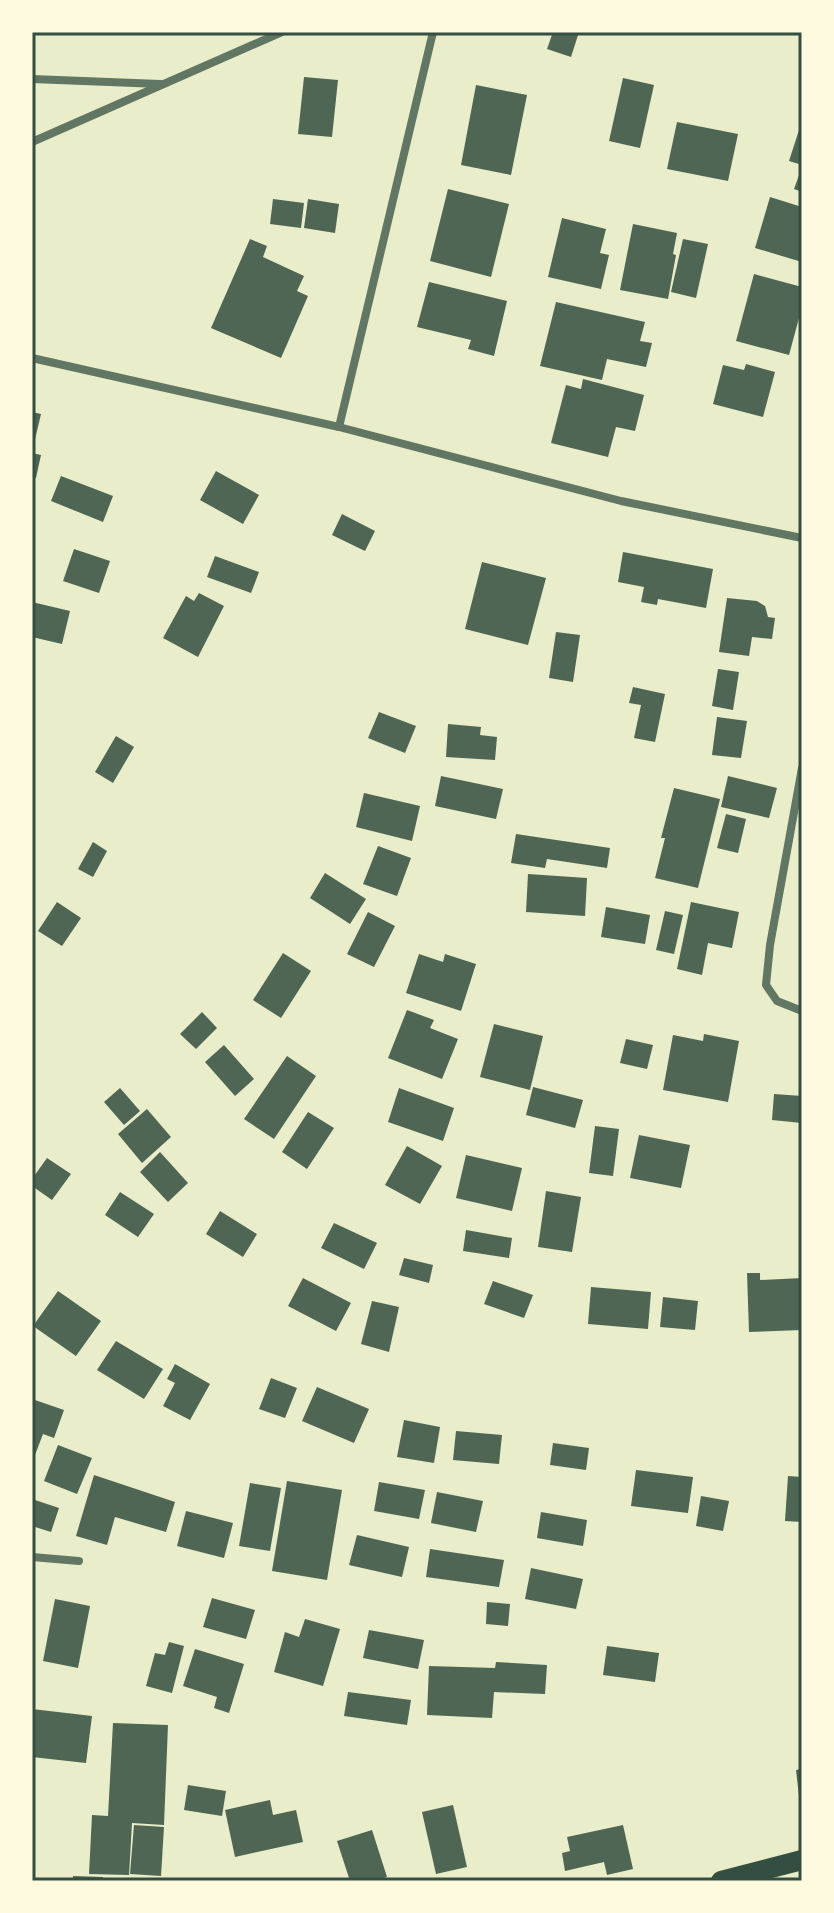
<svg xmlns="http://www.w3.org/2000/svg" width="834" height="1913" viewBox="0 0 834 1913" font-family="Raleway,sans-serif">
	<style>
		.building { fill: #4f6655 }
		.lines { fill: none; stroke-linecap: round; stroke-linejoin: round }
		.minor { stroke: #617663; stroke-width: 8 }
		.trunk { stroke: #344e41; stroke-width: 20 }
		.neatline { fill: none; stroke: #344e41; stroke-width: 3 }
	</style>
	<rect width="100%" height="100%" fill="#e9edc9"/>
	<g class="building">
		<path d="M 553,32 L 579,32 L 571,57 L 547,49 Z"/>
		<path d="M 304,77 L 338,80 L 332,137 L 298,134 Z"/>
		<path d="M 623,78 L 654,85 L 640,148 L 609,141 Z"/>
		<path d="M 476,85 L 527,95 L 511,175 L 461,165 Z"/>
		<path d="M 677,122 L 738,134 L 728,181 L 667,169 Z"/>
		<path d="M 799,130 L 802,131 L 802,165 L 789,161 Z"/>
		<path d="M 802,167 L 802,192 L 794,189 Z"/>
		<path d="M 448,189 L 509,204 L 491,277 L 430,261 Z"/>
		<path d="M 770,197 L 802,207 L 802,262 L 755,248 Z"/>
		<path d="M 273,199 L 304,203 L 301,228 L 270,224 Z"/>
		<path d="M 308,199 L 339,204 L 335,233 L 304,228 Z"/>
		<path d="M 562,218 L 606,229 L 600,253 L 609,255 L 601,289 L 548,277 Z"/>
		<path d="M 633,224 L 677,233 L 673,254 L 676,255 L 668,299 L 620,290 Z"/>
		<path d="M 250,239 L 267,246 L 263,257 L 304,276 L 297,291 L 308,296 L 281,358 L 211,328 Z"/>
		<path d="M 683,239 L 708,244 L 696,298 L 671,292 Z"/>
		<path d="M 754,274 L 802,287 L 802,307 L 789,355 L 736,341 Z"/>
		<path d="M 429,282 L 507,301 L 494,356 L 468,349 L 471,340 L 417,327 Z"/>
		<path d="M 556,302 L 645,322 L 640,341 L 652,343 L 646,367 L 607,359 L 602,380 L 540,366 Z"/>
		<path d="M 746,364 L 775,372 L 763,417 L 713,404 L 723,365 L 744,370 Z"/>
		<path d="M 583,379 L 644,395 L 635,431 L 616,427 L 608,457 L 551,443 L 566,385 L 581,389 Z"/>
		<path d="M 32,412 L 41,414 L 33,448 L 32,448 Z"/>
		<path d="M 32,453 L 41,455 L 36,478 L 32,477 Z"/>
		<path d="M 216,471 L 259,495 L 243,524 L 200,500 Z"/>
		<path d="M 61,476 L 113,496 L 103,522 L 51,501 Z"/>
		<path d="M 342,514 L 375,531 L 365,551 L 332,535 Z"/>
		<path d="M 74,549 L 110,561 L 99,593 L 63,581 Z"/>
		<path d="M 623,552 L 713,569 L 706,608 L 658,599 L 657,605 L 641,602 L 644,587 L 618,582 Z"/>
		<path d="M 215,556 L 259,572 L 251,593 L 207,577 Z"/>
		<path d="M 482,562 L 546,578 L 528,645 L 465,629 Z"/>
		<path d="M 199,593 L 224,606 L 198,657 L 163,638 L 186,596 L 194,601 Z"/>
		<path d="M 727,598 L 757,601 L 765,606 L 768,617 L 775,618 L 772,639 L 752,637 L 749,656 L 719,652 Z"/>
		<path d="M 32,602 L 70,611 L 62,644 L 32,637 Z"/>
		<path d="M 556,632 L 580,635 L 573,682 L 549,678 Z"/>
		<path d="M 718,669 L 739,672 L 733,710 L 712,706 Z"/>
		<path d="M 633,687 L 665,694 L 655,742 L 634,738 L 641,705 L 629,703 Z"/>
		<path d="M 379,712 L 416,726 L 405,753 L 368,738 Z"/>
		<path d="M 717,717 L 747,721 L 741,758 L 712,755 Z"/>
		<path d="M 448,724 L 481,727 L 480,735 L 497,737 L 495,760 L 446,757 Z"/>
		<path d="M 116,736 L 134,747 L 113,783 L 95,772 Z"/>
		<path d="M 441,776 L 503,789 L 496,819 L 435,806 Z"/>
		<path d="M 728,776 L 777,788 L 769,818 L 721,807 Z"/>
		<path d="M 674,788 L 720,799 L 698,888 L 655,878 L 665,838 L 661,838 Z"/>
		<path d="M 364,793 L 420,806 L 412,841 L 356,827 Z"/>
		<path d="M 726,814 L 746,819 L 738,853 L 717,848 Z"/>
		<path d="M 516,834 L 610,848 L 607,868 L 547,859 L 545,868 L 511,863 Z"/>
		<path d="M 93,842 L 107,851 L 93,877 L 78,869 Z"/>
		<path d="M 378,846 L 411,858 L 397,896 L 363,884 Z"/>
		<path d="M 325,873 L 366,899 L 350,924 L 310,898 Z"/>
		<path d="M 528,874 L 587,878 L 585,916 L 526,912 Z"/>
		<path d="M 57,902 L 81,918 L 62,946 L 38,931 Z"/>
		<path d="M 691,902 L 739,912 L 732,948 L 708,943 L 702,975 L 677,969 Z"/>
		<path d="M 606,907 L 650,915 L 645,944 L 601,937 Z"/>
		<path d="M 665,911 L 683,915 L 674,954 L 656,950 Z"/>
		<path d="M 368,912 L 395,926 L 374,967 L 347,954 Z"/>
		<path d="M 283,953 L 311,971 L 281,1018 L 253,1000 Z"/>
		<path d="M 419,954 L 443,962 L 445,954 L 476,964 L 461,1011 L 406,993 Z"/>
		<path d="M 407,1010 L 434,1020 L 430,1028 L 458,1039 L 442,1079 L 388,1058 Z"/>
		<path d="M 202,1012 L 217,1028 L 196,1049 L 180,1034 Z"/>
		<path d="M 494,1024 L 543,1036 L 530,1090 L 480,1077 Z"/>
		<path d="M 704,1034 L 739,1041 L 728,1102 L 663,1090 L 673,1035 L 703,1041 Z"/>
		<path d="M 626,1039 L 653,1045 L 647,1069 L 620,1063 Z"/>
		<path d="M 224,1045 L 254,1079 L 235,1096 L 205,1062 Z"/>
		<path d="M 287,1056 L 316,1076 L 274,1139 L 244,1119 Z"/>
		<path d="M 533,1087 L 583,1100 L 575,1128 L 526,1115 Z"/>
		<path d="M 120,1088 L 140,1111 L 124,1125 L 104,1102 Z"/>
		<path d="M 399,1088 L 454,1108 L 443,1141 L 388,1122 Z"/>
		<path d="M 774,1094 L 802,1096 L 802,1123 L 772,1120 Z"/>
		<path d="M 147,1109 L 171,1137 L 142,1163 L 118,1134 Z"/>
		<path d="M 308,1112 L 334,1128 L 307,1169 L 282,1152 Z"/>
		<path d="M 595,1126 L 619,1129 L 613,1176 L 589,1173 Z"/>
		<path d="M 639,1135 L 690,1145 L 681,1188 L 630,1178 Z"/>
		<path d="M 407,1146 L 442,1166 L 420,1204 L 385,1185 Z"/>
		<path d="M 160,1152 L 188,1183 L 168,1202 L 140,1172 Z"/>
		<path d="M 466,1155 L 522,1168 L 512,1211 L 456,1198 Z"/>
		<path d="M 47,1158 L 71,1174 L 52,1200 L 32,1186 L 32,1179 Z"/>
		<path d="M 546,1191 L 581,1197 L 572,1252 L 538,1247 Z"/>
		<path d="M 120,1192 L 154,1214 L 138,1237 L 105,1215 Z"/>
		<path d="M 220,1211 L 257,1234 L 243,1257 L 206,1234 Z"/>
		<path d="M 334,1223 L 377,1243 L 364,1269 L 321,1248 Z"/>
		<path d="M 466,1230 L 512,1238 L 509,1258 L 463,1251 Z"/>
		<path d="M 404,1258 L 433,1265 L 429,1283 L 399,1275 Z"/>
		<path d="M 747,1273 L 760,1273 L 760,1280 L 802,1278 L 802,1330 L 749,1332 Z"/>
		<path d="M 303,1278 L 351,1303 L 336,1331 L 288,1306 Z"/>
		<path d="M 493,1281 L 533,1295 L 524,1318 L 484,1304 Z"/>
		<path d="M 591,1287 L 651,1292 L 648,1329 L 588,1324 Z"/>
		<path d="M 58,1291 L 101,1321 L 76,1356 L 33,1326 Z"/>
		<path d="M 663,1297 L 698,1301 L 695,1330 L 660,1327 Z"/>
		<path d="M 372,1301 L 399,1307 L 389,1352 L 361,1344 Z"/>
		<path d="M 116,1341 L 163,1369 L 144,1399 L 97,1370 Z"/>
		<path d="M 175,1364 L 210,1384 L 190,1420 L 163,1406 L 175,1383 L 167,1379 Z"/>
		<path d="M 271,1378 L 297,1388 L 285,1418 L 259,1409 Z"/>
		<path d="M 317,1387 L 369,1409 L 354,1443 L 302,1421 Z"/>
		<path d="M 32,1399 L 64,1410 L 54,1438 L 43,1434 L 32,1463 Z"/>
		<path d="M 404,1420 L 440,1427 L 434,1463 L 397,1457 Z"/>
		<path d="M 456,1431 L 502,1435 L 499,1464 L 453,1460 Z"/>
		<path d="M 553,1443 L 589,1448 L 586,1470 L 550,1465 Z"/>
		<path d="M 58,1445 L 92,1458 L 77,1494 L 44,1481 Z"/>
		<path d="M 636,1470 L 693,1477 L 688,1513 L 631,1506 Z"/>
		<path d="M 94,1475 L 175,1502 L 166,1532 L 115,1517 L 107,1545 L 76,1536 Z"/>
		<path d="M 788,1476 L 802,1477 L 802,1522 L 785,1521 Z"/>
		<path d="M 287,1481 L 342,1490 L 327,1580 L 272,1571 Z"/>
		<path d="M 379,1482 L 425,1490 L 419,1519 L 374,1511 Z"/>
		<path d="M 250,1483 L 281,1488 L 270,1551 L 239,1546 Z"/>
		<path d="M 437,1492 L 483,1501 L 476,1532 L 431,1523 Z"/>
		<path d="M 701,1496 L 729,1501 L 723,1531 L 696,1526 Z"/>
		<path d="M 32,1499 L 59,1508 L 51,1532 L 32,1526 Z"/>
		<path d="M 186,1511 L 233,1523 L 224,1558 L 177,1546 Z"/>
		<path d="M 541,1512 L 587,1520 L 583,1546 L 537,1538 Z"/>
		<path d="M 357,1535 L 409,1547 L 402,1577 L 349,1565 Z"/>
		<path d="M 430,1549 L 504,1560 L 499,1587 L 426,1577 Z"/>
		<path d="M 531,1568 L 583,1579 L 576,1609 L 525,1599 Z"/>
		<path d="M 212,1598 L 255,1610 L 246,1639 L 203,1627 Z"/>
		<path d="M 55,1599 L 90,1606 L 78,1668 L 43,1661 Z"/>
		<path d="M 487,1602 L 510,1604 L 508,1626 L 486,1624 Z"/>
		<path d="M 305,1619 L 340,1629 L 323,1686 L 274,1672 L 285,1632 L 299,1637 Z"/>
		<path d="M 369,1630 L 424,1640 L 418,1669 L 363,1658 Z"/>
		<path d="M 169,1642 L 184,1646 L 172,1693 L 146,1686 L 155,1653 L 165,1655 Z"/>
		<path d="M 607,1646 L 659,1653 L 655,1682 L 603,1675 Z"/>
		<path d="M 195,1649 L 244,1664 L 229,1713 L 214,1708 L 217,1697 L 183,1686 Z"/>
		<path d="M 496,1662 L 547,1665 L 545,1694 L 494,1692 L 492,1718 L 427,1715 L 429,1666 L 495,1668 Z"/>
		<path d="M 348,1692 L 411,1700 L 407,1725 L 344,1716 Z"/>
		<path d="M 32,1709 L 92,1716 L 86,1763 L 32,1757 Z"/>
		<path d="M 113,1723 L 168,1725 L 164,1825 L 132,1823 L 129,1875 L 89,1874 L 92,1815 L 108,1816 Z"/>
		<path d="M 802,1769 L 802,1805 L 800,1805 L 796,1770 Z"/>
		<path d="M 188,1785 L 226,1791 L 222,1816 L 184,1810 Z"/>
		<path d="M 270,1800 L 273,1815 L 296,1810 L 303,1842 L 235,1857 L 225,1810 Z"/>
		<path d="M 453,1805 L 467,1867 L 436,1874 L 422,1812 Z"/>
		<path d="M 134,1825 L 164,1827 L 161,1876 L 130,1874 Z"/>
		<path d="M 623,1825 L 633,1869 L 607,1875 L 604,1862 L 565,1871 L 562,1853 L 570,1851 L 567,1837 Z"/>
		<path d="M 372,1830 L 387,1877 L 374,1881 L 350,1881 L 337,1841 Z"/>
		<path d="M 73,1876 L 103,1877 L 103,1881 L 73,1881 Z"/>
	</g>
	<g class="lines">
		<g class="minor">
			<path d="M 32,79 L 160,84"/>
			<path d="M 32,142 L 282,32"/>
			<path d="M 32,358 L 339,427 L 621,501 L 802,538"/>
			<path d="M 339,427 L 433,32"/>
			<path d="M 802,768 L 770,945 L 766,985 L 777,1001 L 802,1011"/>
			<path d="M 32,1557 L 79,1561"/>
		</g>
		<path class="trunk" d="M 721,1881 L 802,1860"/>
	</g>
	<rect width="834" height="1913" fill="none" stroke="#fefae0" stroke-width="68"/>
	<rect x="34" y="34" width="766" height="1845" class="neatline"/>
</svg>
